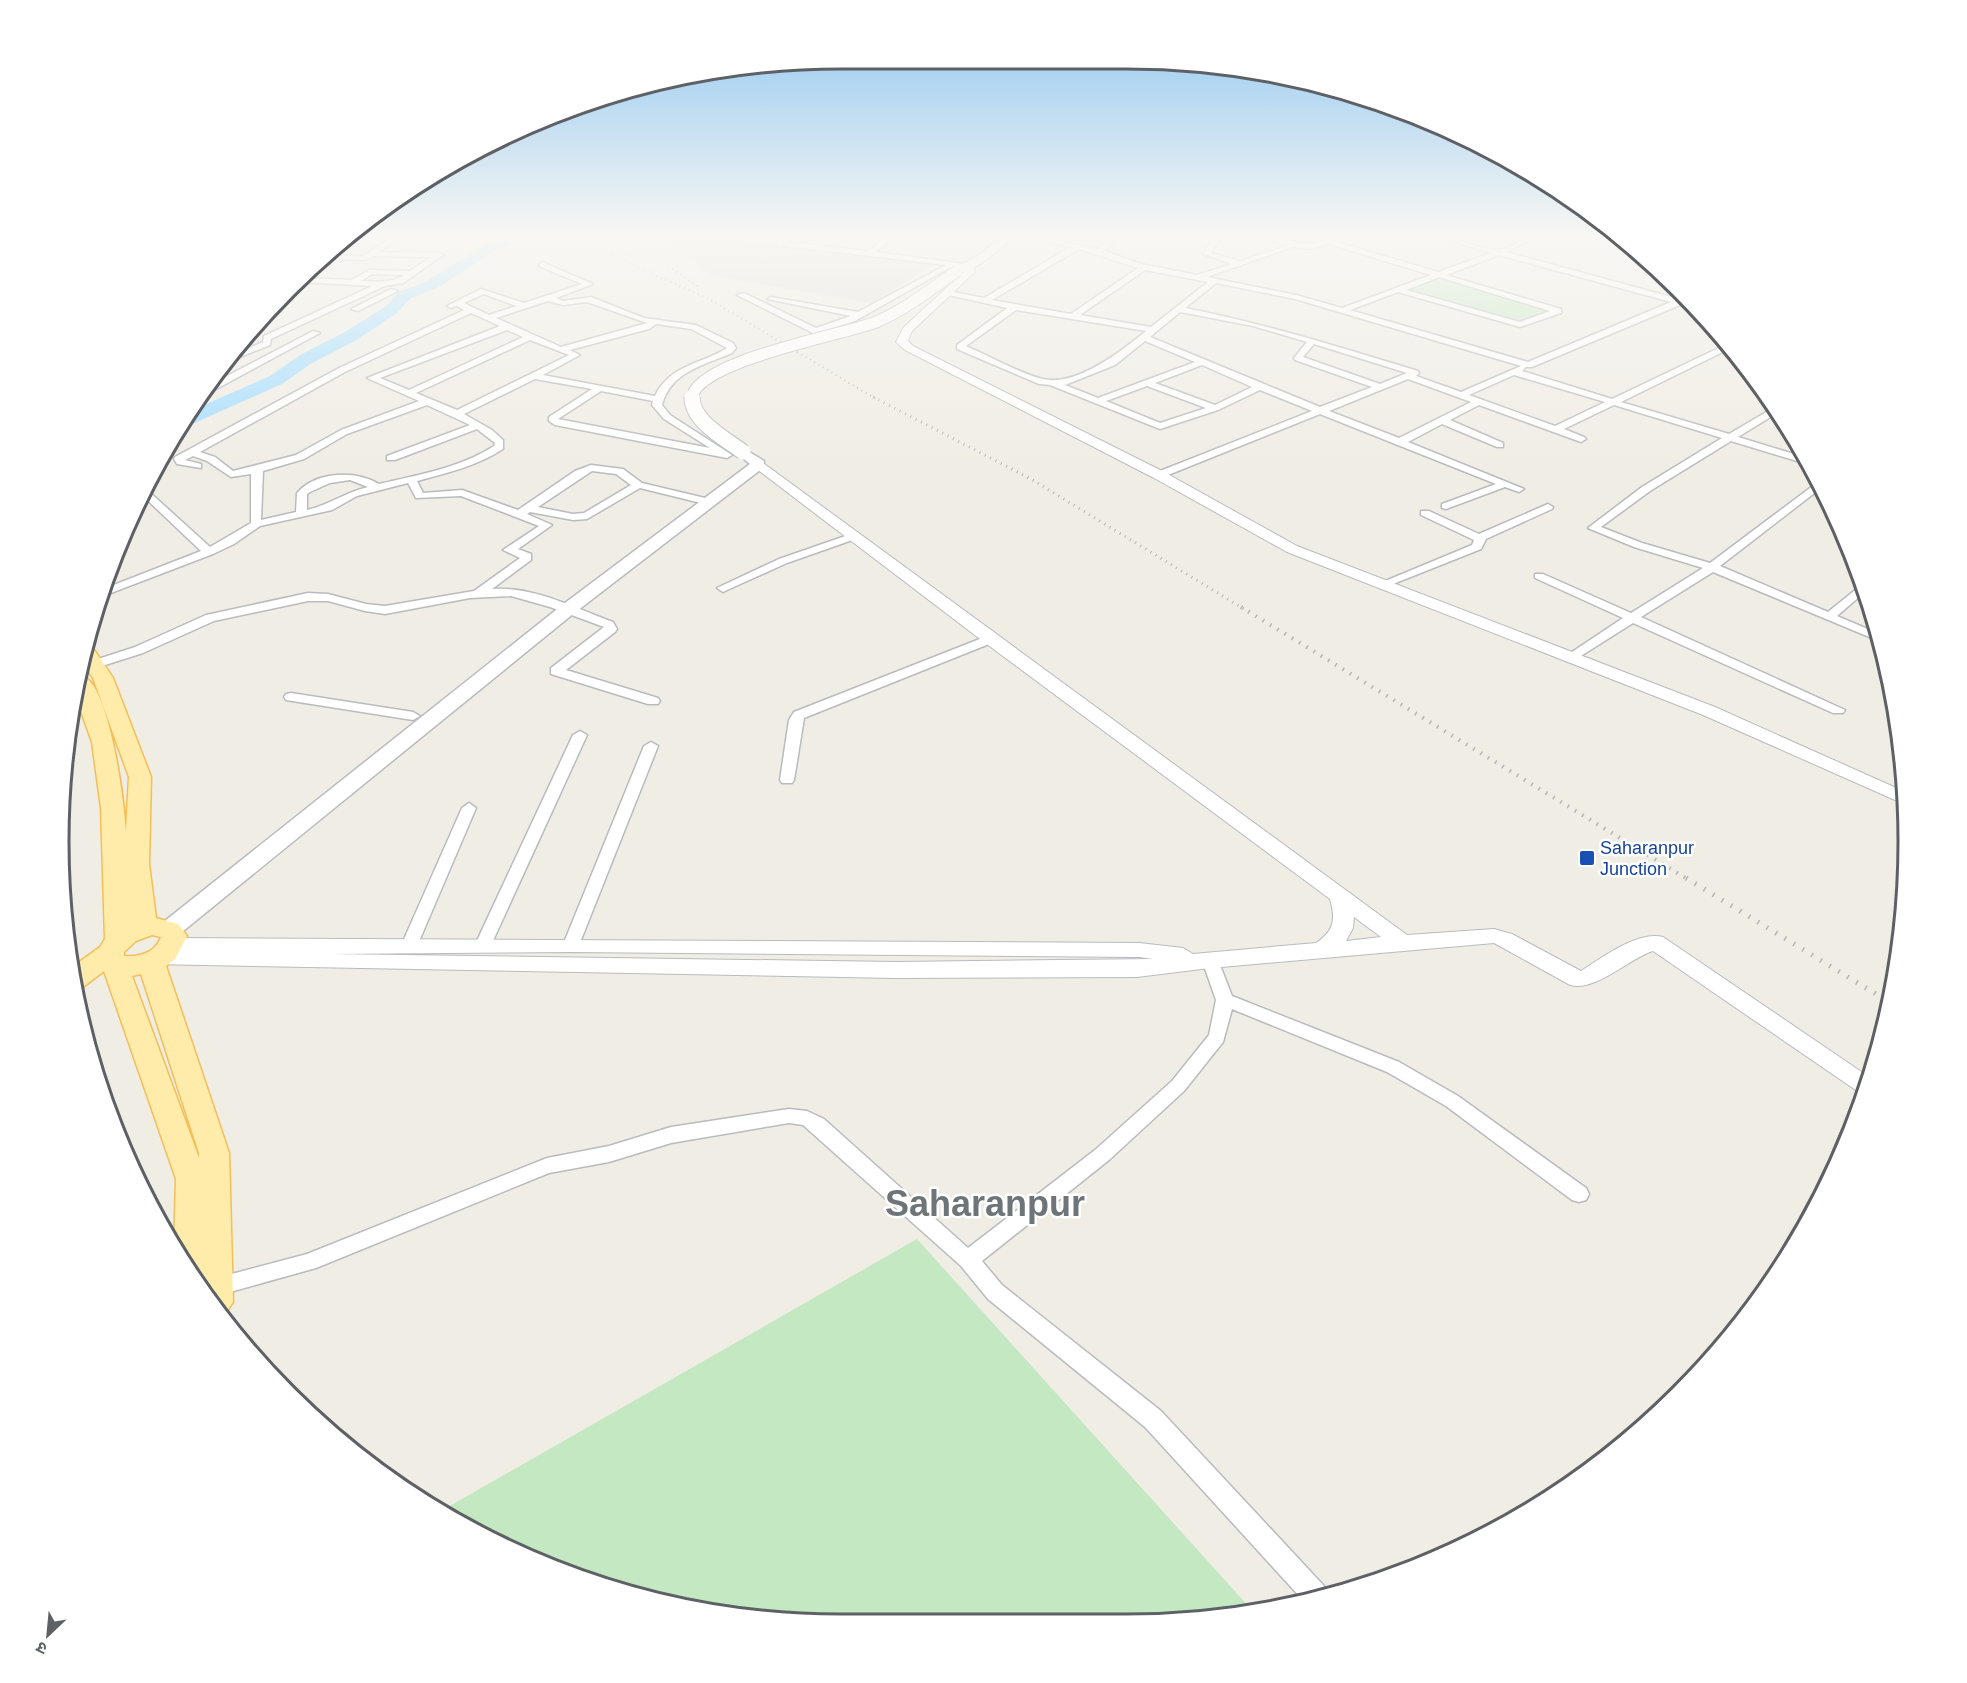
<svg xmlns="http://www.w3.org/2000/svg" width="1967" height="1683" viewBox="0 0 1967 1683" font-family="Arial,'Noto Sans Devanagari',sans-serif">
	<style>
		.industrial { fill: #e1dfd9 }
		.green { fill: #c4e8c1 }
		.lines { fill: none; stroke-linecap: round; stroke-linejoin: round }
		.river { fill: #a6deff; fill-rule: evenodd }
		.minor-casing { stroke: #b8bbbf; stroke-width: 3 }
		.tertiary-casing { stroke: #b8bbbf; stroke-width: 2 }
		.secondary-casing { stroke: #b8bcc1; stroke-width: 3 }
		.primary-casing { stroke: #f5be58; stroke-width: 3 }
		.minor { fill: #fff; fill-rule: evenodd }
		.tertiary { fill: #fff; fill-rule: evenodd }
		.secondary { fill: #fff; fill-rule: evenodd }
		.primary { fill: #ffecab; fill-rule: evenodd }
		.rail-far3 { stroke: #b4b5b6; stroke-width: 2; stroke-dasharray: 1 4; stroke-linecap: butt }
		.rail-far2 { stroke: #b4b5b6; stroke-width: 3; stroke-dasharray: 1 5; stroke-linecap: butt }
		.rail-far1 { stroke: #b4b5b6; stroke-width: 4; stroke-dasharray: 1.5 7; stroke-linecap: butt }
		.rail { stroke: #b4b5b6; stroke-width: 5; stroke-dasharray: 1.5 9; stroke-linecap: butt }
		.secondary-bridge-far1-casing { stroke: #b8bcc1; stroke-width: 13; stroke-linecap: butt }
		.secondary-bridge-casing { stroke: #b8bcc1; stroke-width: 17; stroke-linecap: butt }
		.secondary-bridge-far1 { stroke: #fff; stroke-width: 11 }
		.secondary-bridge { stroke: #fff; stroke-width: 15 }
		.transit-dot { fill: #1a4fb4; stroke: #fff; stroke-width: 2 }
		.labels { text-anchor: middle; stroke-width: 5; stroke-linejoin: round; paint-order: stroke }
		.transit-label { font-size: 18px; fill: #164399; stroke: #fff; text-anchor: start }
		.near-town-label { font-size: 36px; font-weight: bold; fill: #6e7478; stroke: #fff }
		.rim { fill: none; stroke: #5d6166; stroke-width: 3 }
	</style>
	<rect width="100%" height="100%" fill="#f0ede5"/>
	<path class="industrial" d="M 659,236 L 703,236 L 935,264 L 872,303 L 713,276 Z"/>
	<g class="green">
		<path d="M 1436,273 L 1555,310 L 1527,322 L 1399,289 Z"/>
		<path d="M 917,1239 L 1250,1608 L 1177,1623 L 841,1624 L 688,1609 L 542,1565 L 441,1511 Z"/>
	</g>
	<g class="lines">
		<path class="river" d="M 509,236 L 528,236 L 495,251 L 439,287 L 411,298 L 397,313 L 355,341 L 312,363 L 282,384 L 190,425 L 180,426 L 188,412 L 270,376 L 300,355 L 343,333 L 385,307 L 399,292 L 427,281 L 485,245 Z"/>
		<g class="minor-casing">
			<g id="minor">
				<path d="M 394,236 L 402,236 L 379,252 L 439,253 L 443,255 L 403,283 L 385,286 L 271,339 L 270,345 L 230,361 L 237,353 L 263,342 L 264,336 L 372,286 L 300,282 L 303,278 L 351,280 L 370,270 L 410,271 L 431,257 L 373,256 L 365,260 L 320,259 L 324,255 L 363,256 ZM 372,274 L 404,275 C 391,284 376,281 361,281 Z"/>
				<path d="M 786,236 L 794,236 L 787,242 L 868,251 L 888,236 L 895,236 L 876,252 L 973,265 L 947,269 L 855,321 L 815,334 L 737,295 L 744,293 L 816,328 L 851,316 L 767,299 L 771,297 L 858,312 L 946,265 L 777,245 L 777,241 Z"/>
				<path d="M 1022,236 L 1034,236 L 1098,249 L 1111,236 L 1118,236 L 1105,251 L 1141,264 L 1197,275 L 1232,264 L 1203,254 L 1215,236 L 1222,236 L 1211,253 L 1240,261 L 1286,246 L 1263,236 L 1307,244 L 1351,236 L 1337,242 L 1438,272 L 1491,253 L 1435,236 C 1453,236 1487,252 1499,250 C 1513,248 1523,236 1538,236 L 1506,252 L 1690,302 L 1696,308 L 1680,305 L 1532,367 L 1526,367 L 1522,371 L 1612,399 L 1727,344 L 1731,348 L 1621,402 L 1729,434 L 1773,408 L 1777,413 L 1738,437 L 1807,458 L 1810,465 L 1731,441 L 1650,491 L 1601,527 L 1642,543 L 1710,563 L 1818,482 L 1821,488 L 1720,566 L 1828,612 L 1864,583 L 1867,590 L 1837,616 L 1877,633 L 1879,641 L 1713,572 L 1641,617 L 1845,710 L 1843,713 L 1833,713 L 1633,623 L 1576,659 L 1568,659 L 1566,656 L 1623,618 L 1535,578 L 1535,574 L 1543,574 L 1631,613 L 1703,568 L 1634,547 L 1588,528 L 1642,487 L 1722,438 L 1614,405 L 1564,429 L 1584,437 L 1586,439 L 1581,442 L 1479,405 L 1450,420 L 1503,443 L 1503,447 L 1497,447 L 1442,424 L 1408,442 L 1524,489 L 1519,492 L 1505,487 L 1446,509 L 1442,508 L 1442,504 L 1496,484 L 1320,414 L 1163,477 L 1155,477 L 1155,473 L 1312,411 L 1260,390 L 1218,410 L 1160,429 L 1050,385 L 1039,384 L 957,349 L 957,345 L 1007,308 L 944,294 L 944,290 L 984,298 L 1071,247 ZM 1329,244 L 1431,275 L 1342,308 L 1296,295 L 1207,277 L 1293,247 L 1307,249 ZM 1079,249 L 1138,268 L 1071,314 L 992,300 ZM 1499,255 L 1671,302 L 1528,362 L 1350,310 L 1398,292 L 1520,327 L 1561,313 L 1561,309 L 1446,275 ZM 1145,270 L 1208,282 L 1151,327 L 1080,315 ZM 1439,277 L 1550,311 L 1520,322 L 1406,290 ZM 1216,283 L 1295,299 L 1521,366 L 1461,392 L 1416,376 L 1419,373 L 1418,371 C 1340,347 1266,324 1185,308 ZM 1016,310 L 1146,331 C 1122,351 1076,387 1043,379 C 1021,374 989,356 966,346 ZM 1180,312 L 1253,326 L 1307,342 L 1294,358 L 1295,360 L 1372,387 L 1320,407 L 1150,337 ZM 1145,341 L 1195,362 L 1098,398 L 1065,385 L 1115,365 ZM 1314,344 L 1407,373 L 1380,384 L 1303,357 ZM 1202,365 L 1252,387 L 1215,405 L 1155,383 ZM 1514,375 L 1605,402 L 1555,426 L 1469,395 ZM 1408,379 L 1471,402 L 1399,438 L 1329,411 ZM 1147,386 L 1206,408 L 1160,423 L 1106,401 Z"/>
				<path d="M 542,262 L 593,284 L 556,298 L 563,301 L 591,297 L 644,318 L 696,325 L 733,343 L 736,348 L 732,353 C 704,365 670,372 662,405 L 670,415 L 732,455 L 727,458 L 555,425 L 549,421 L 549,417 L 592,389 L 535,379 L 464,414 L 492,430 L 503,440 L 503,449 C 477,466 447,473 417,481 L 423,493 L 462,490 L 518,510 L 575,471 L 591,465 L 623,469 L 642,483 L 705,498 L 706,500 L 701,503 L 640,488 L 587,519 L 573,520 L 530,512 L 527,514 L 552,525 L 518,549 L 531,554 L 531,560 L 492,589 C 533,586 575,608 613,622 L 617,629 L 615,632 L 566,670 L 658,698 L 660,701 L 658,704 L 648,704 L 551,674 L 551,668 L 604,627 L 550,607 L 511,596 L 470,598 L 385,614 L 365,611 L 328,601 L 308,601 L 214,621 L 143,653 L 83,672 L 86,663 L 135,647 L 206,615 L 308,593 L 328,594 L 366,604 L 385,606 L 474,591 L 520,558 L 503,550 L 539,526 L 461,496 L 416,498 L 408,483 L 357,496 L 332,510 L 260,526 L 234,544 L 213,554 L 103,596 L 106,588 L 201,551 L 143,496 L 146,489 L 210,547 L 251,523 L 251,474 L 231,477 L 207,461 L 193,456 L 185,460 L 201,464 L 201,468 L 177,464 L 174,459 L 175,457 L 339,368 L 464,310 L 457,306 L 451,308 L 447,306 L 481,289 L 524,303 L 582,284 L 539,266 ZM 484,294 L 516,306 L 489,315 L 464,303 ZM 548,301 L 563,305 L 587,302 L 647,323 L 561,347 L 496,318 ZM 471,313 L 500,326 L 367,378 L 419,401 L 341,430 L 296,455 L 233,471 L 215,457 L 200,452 L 345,372 ZM 656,324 L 691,329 L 727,348 C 702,364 669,365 655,396 L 543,375 L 580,355 L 570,350 L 649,329 ZM 507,330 L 523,337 L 409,390 L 380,378 ZM 530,340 L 569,355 L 457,410 L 416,393 ZM 601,391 L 653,401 L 652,405 L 664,419 L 710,448 L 558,419 ZM 427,405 L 470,425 L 387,456 L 387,460 L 395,460 L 477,429 L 495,443 L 494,446 C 460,468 417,475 379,484 C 356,470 316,471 297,493 L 296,512 L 261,520 L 263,471 L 304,459 L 347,434 ZM 592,471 L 616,474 L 631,485 L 584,513 L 573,514 L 538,507 ZM 350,480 L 368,487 C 346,492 329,505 307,510 L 307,494 L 310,492 L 330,483 Z"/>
				<path d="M 391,289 L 398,291 L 358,311 L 351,309 Z"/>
				<path d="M 313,331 L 320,333 L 205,395 L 200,395 L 208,386 Z"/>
				<path d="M 1548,504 L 1553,507 L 1552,509 L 1486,539 L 1481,549 L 1388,586 L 1384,588 L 1378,584 L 1472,545 L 1474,540 L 1421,515 L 1421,511 L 1429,511 L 1479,534 Z"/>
				<path d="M 854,533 L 860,536 L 858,538 L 787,563 L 727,590 L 723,592 L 717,588 L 779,559 Z"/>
				<path d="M 990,635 L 996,639 L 994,642 L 804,718 L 794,780 L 792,783 L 782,783 L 780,780 L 789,720 L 794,712 Z"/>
				<path d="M 291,693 L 413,712 L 420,716 L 413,720 L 286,700 L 284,697 L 286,694 Z"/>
				<path d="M 92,699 L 99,703 L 97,706 L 73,712 L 75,703 Z"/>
				<path d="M 580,731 L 587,735 L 491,945 L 489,949 L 477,949 L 475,945 L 573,735 Z"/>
				<path d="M 651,742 L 658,746 L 579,945 L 577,949 L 565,949 L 563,945 L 644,746 Z"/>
				<path d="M 469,803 L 476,808 L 417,946 L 415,950 L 403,950 L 401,946 L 462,808 Z"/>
				<path d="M 1210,954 L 1216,956 L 1218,960 L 1232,996 L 1399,1062 L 1458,1096 L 1586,1188 L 1589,1194 L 1586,1200 L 1579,1202 L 1572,1200 L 1446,1106 L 1387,1072 L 1232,1009 L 1223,1042 L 1184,1091 L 1109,1160 L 982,1261 L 1002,1285 L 1161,1411 L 1324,1586 L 1327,1593 L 1301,1598 L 1145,1427 L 988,1299 L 961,1266 L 803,1125 L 789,1123 L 671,1143 L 609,1162 L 549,1173 L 316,1268 L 216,1296 L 210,1294 L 206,1287 L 209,1280 L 307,1254 L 547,1158 L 609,1146 L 671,1127 L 789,1109 L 807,1111 L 824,1119 L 968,1248 L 1095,1150 L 1172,1081 L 1209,1035 L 1216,1000 L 1202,960 L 1204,956 Z"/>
			</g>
		</g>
		<g class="tertiary-casing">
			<g id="tertiary">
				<path d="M 966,263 L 972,263 L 975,272 L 912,331 L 908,341 L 913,346 L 1164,472 L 1297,546 L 1715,707 L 1903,791 L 1904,804 L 1703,715 L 1287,552 L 1154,478 L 905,350 L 896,342 L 903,328 L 965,271 Z"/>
				<path d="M 759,460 L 1407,935 L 1494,929 L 1512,934 L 1581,971 C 1601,958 1639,930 1663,937 L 1869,1077 L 1863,1095 L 1653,951 C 1628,959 1596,992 1570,985 L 1494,943 L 1210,968 L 1137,977 L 896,978 L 150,964 L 147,959 L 150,954 L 170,952 L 162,945 L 165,940 L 173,938 L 1139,943 L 1183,948 L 1193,954 L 1316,943 C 1334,931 1336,920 1330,899 L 984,642 L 754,467 L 752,464 ZM 1354,917 L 1381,937 L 1346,941 L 1353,928 ZM 571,952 L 1139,957 L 1153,959 L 896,962 L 331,954 Z"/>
			</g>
		</g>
		<g class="secondary-casing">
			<g id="secondary">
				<path d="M 1002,236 L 1013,236 C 1002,248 970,276 953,273 L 953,269 L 981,254 Z"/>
				<path d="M 743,448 L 764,461 L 764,467 L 573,614 L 177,936 L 169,938 L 161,936 L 158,930 L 161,924 L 561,606 L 750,464 L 736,452 Z"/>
			</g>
		</g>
		<g class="primary-casing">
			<path id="primary" d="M 89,649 L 95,651 L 113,678 L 151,777 L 149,864 L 156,918 L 178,924 L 187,936 L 175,959 L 166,966 L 229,1153 L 233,1302 L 225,1314 L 174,1247 L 176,1179 L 104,971 L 83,987 L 76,989 L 71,968 L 100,947 L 105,939 L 101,808 L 92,742 L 76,697 L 82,676 C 110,683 124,804 126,831 L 129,777 L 93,678 L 85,666 ZM 152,935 L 161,937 C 155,953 140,957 124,956 L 124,952 L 136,941 ZM 141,974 L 199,1153 L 199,1158 L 132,976 Z"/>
		</g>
		<use href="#minor" class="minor"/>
		<use href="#tertiary" class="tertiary"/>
		<use href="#secondary" class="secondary"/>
		<use href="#primary" class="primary"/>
		<g class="rail-far3">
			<path d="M 563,236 L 582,247"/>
			<path d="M 576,236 L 597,249 L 709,299 L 876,399"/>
			<path d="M 600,236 L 638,261"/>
			<path d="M 622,236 L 699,287"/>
		</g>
		<path class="rail-far2" d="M 873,397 L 1031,479 L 1244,609"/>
		<path class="rail-far1" d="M 1241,607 L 1689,880"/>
		<path class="rail" d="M 1686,878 L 1889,1002"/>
		<g class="secondary-bridge-far1-casing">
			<path id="secondary-bridge-far1" d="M 692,399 C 693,361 844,335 876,322 C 905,310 931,289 957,271"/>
		</g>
		<g class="secondary-bridge-casing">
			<path id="secondary-bridge" d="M 692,397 C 692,422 726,439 743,452"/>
		</g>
		<use href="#secondary-bridge-far1" class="secondary-bridge-far1"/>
		<use href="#secondary-bridge" class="secondary-bridge"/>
	</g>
	<linearGradient id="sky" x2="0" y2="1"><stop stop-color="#8dc5f1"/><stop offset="0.5" stop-color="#f8f7f3"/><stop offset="1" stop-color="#f8f7f3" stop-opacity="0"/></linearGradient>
	<rect width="1967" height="471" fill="url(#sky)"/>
	<rect class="transit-dot" x="1579" y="850" width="16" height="16" rx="3"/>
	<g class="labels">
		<g class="transit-label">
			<text x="1600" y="854">Saharanpur<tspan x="1600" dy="21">Junction</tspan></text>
		</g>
		<g class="near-town-label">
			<text x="985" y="1216">Saharanpur</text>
		</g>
	</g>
	<path d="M0 0H1967V1683H0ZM841 69H1126A772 772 0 0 1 1898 841V842A772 772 0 0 1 1126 1614H841A772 772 0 0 1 69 842V841A772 772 0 0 1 841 69Z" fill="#fff" fill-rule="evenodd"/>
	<path class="rim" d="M841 69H1126A772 772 0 0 1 1898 841V842A772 772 0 0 1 1126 1614H841A772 772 0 0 1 69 842V841A772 772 0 0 1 841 69Z"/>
	<g transform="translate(48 1635) rotate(206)" stroke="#ffffff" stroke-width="4.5" paint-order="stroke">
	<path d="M0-4.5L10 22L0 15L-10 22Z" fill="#5d6166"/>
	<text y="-9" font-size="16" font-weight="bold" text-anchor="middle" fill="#5d6166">उ</text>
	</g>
</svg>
